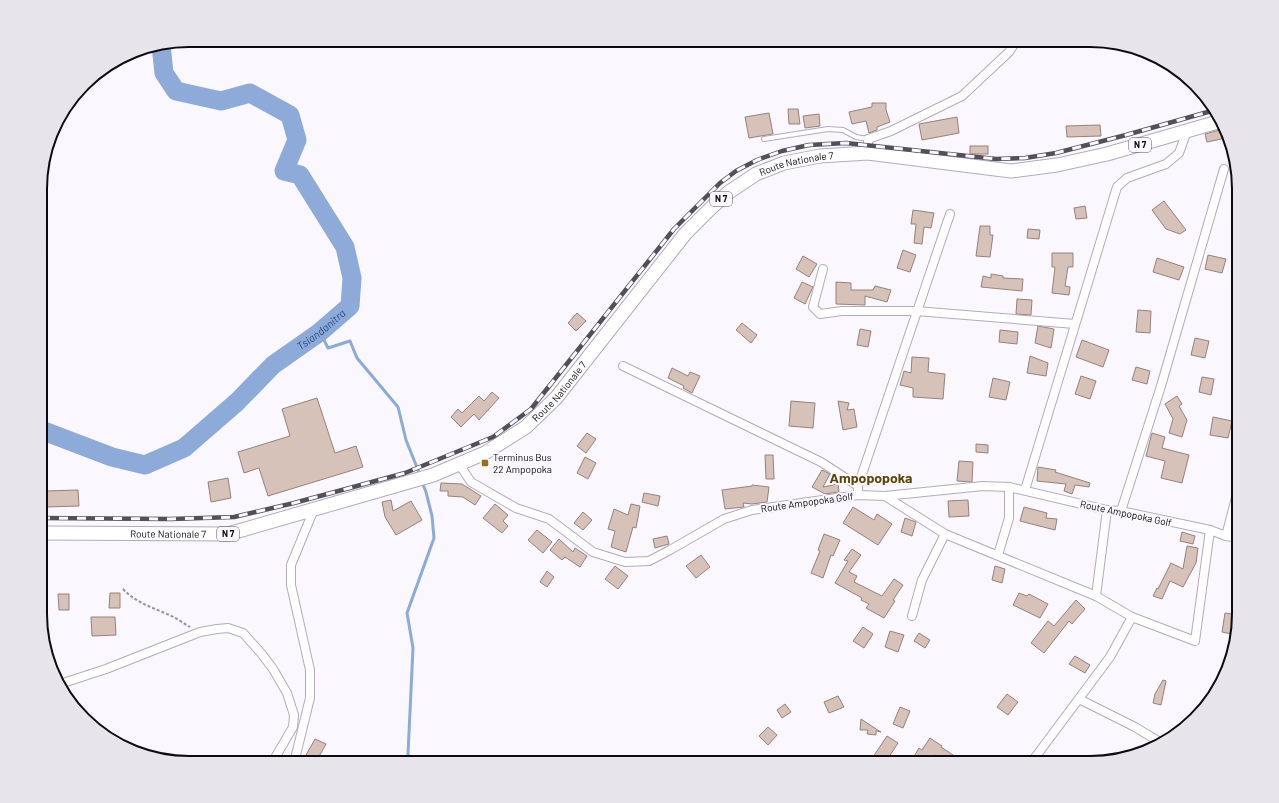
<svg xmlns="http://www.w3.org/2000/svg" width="1279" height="803" viewBox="0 0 1279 803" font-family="Barlow,sans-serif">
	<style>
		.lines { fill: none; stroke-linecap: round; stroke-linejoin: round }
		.stream { stroke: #8daad8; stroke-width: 3 }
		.river { stroke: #8daad8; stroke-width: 19 }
		.building { fill: #d6c2b9; stroke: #95827a }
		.service-casing { stroke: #b3abbc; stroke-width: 6 }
		.minor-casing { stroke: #b3abbc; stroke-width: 10 }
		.primary-casing { stroke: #b3abbc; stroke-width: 15 }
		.path { stroke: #959299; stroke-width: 2; stroke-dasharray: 3 2; stroke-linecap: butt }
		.service { stroke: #fff; stroke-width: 4 }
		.minor { stroke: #fff; stroke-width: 8 }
		.primary { stroke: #fff; stroke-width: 13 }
		.rail-casing { stroke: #535057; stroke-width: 4.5 }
		.rail { stroke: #faf7fe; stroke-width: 3; stroke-dasharray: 9; stroke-linecap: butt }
		.poi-dot { fill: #937219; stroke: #faf7fe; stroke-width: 1.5 }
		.labels { text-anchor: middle; stroke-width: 4; stroke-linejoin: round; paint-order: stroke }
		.shield { fill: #faf7fe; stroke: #545157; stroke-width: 1 }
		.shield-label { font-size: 9px; font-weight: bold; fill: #0d0a10 }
		.street-label { font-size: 10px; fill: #0d0a10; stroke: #faf7fe }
		.poi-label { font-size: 10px; fill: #0d0a10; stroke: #faf7fe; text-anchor: start }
		.water-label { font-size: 11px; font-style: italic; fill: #294c86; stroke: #faf7fe }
		.district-label { font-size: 14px; font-weight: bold; fill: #5c4606; stroke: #faf7fe }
		.rim { fill: none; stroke: #0d0a10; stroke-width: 2 }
	</style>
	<rect width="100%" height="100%" fill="#faf7fe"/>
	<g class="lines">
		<g class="stream">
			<path d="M 320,332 L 328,348 L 350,341 L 357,358 L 398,407 L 406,440 L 420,475"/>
			<path d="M 409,763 L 408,754 L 413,648 L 407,613 L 434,538 L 432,516 L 426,492 L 422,482"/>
		</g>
		<path class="river" id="s1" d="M 41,430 L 112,457 L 145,465 L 184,448 L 237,402 L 273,365 L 320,332 L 350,306 L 352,278 L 345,247 L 300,175 L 284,171 L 297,140 L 290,115 L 250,93 L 221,101 L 176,91 L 164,73 L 161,45"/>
	</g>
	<g class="building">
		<path d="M 872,103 L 886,103 L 886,110 L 890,122 L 877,127 L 877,130 L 869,133 L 866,121 L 852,124 L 849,112 L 872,107 Z"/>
		<path d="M 788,109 L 798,109 L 800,124 L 789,124 Z"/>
		<path d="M 769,113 L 773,134 L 749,138 L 745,117 Z"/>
		<path d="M 819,114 L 820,126 L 805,128 L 803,116 Z"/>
		<path d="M 957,117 L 959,133 L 922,140 L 919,124 Z"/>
		<path d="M 1100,125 L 1101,136 L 1067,137 L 1066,126 Z"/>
		<path d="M 1223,129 L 1226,138 L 1207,142 L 1205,134 Z"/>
		<rect x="970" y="146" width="18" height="8"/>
		<path d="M 1164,201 L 1186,230 L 1180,234 L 1166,229 L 1152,210 Z"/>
		<path d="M 1085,206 L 1087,218 L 1076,219 L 1074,208 Z"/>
		<path d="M 913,210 L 934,213 L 931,228 L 924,227 L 922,244 L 914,243 L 916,224 L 911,224 Z"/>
		<path d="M 980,226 L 990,226 L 990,235 L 993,235 L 990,257 L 976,256 Z"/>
		<path d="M 1028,229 L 1040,230 L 1039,239 L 1027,238 Z"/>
		<path d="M 903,250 L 916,255 L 910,272 L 897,268 Z"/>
		<path d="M 1052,253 L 1073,253 L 1073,267 L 1068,267 L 1065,286 L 1070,287 L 1069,295 L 1052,293 L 1055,267 L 1052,267 Z"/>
		<path d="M 1208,255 L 1226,259 L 1222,273 L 1205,269 Z"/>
		<path d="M 803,256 L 817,264 L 809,277 L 796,269 Z"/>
		<path d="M 1157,258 L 1184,267 L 1179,280 L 1153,272 Z"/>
		<path d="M 991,274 L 1003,276 L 1003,278 L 1023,279 L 1022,291 L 981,287 L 983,276 L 991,278 Z"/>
		<path d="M 802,282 L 813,287 L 805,304 L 794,298 Z"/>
		<path d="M 836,282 L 851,283 L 851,290 L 873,290 L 875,286 L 891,290 L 887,302 L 865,296 L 865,305 L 836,304 Z"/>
		<path d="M 1017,299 L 1032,300 L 1031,315 L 1016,314 Z"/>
		<path d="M 1138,310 L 1151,311 L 1150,333 L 1136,332 Z"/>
		<path d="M 577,313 L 586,321 L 576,331 L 568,323 Z"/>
		<path d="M 742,323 L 757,335 L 751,343 L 736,330 Z"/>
		<path d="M 1038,326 L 1054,329 L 1051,348 L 1035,343 Z"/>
		<path d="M 860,329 L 871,331 L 868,347 L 857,345 Z"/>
		<path d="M 1000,330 L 1018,332 L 1017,344 L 999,342 Z"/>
		<path d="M 1195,338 L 1209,341 L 1205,358 L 1191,355 Z"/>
		<path d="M 1082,340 L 1109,350 L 1103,367 L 1076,357 Z"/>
		<path d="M 1030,356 L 1048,363 L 1046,376 L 1027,373 Z"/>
		<path d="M 912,357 L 929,358 L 928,372 L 945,374 L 943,399 L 913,397 L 913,388 L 900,385 L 904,371 L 911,373 Z"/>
		<path d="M 1136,367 L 1150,371 L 1147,384 L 1132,380 Z"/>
		<path d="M 672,368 L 688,376 L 690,372 L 700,376 L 692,393 L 683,388 L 684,386 L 668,378 Z"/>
		<path d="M 1081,376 L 1096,381 L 1090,399 L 1075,394 Z"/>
		<path d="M 1202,377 L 1214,379 L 1211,395 L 1199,392 Z"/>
		<path d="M 993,378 L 1010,382 L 1006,400 L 989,397 Z"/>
		<path d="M 492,392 L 499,398 L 479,420 L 474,414 L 461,427 L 451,417 L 458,409 L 462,413 L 479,396 L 484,401 Z"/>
		<path d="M 1177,396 L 1182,404 L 1179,406 L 1187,420 L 1182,437 L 1169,433 L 1173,419 L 1165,404 Z"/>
		<path d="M 317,398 L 335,453 L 356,446 L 363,467 L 268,496 L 259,468 L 244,473 L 238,452 L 290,436 L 282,409 Z"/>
		<path d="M 791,401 L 815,403 L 813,428 L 789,426 Z"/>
		<path d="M 838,401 L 849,403 L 847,410 L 854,409 L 857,427 L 843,430 Z"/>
		<path d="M 1213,417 L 1232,421 L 1228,438 L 1210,435 Z"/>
		<path d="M 587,433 L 596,439 L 586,453 L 577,446 Z"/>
		<path d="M 1152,433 L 1165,437 L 1162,448 L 1189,455 L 1182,483 L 1161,478 L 1165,461 L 1146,456 Z"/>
		<path d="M 976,444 L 988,445 L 988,453 L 976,452 Z"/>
		<path d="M 765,455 L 773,455 L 774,479 L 766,479 Z"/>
		<path d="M 585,457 L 596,463 L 588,479 L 577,473 Z"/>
		<path d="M 959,461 L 973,462 L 972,482 L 957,481 Z"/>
		<path d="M 1038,467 L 1056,470 L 1055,472 L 1090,483 L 1089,487 L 1075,485 L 1072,494 L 1064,491 L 1066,484 L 1037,481 Z"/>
		<path d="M 822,470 L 830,474 L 823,487 L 838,484 L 839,492 L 825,494 L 812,487 Z"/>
		<path d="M 228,478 L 231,498 L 211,502 L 208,482 Z"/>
		<path d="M 441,483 L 462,484 L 481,496 L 475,505 L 463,497 L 448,496 L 448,491 L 440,491 Z"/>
		<path d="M 752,485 L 769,487 L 767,502 L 752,504 L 743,503 L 744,507 L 725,509 L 722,490 L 752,486 Z"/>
		<path d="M 78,490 L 79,506 L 45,507 L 45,491 Z"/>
		<path d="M 644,493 L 660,496 L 658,506 L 642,502 Z"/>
		<path d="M 391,500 L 393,511 L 411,501 L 422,520 L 396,535 L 385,517 L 382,502 Z"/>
		<path d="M 968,500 L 969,516 L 949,517 L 948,501 Z"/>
		<path d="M 495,504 L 508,515 L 503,521 L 508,526 L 502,533 L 483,518 Z"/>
		<path d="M 631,504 L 640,506 L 636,528 L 633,527 L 626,552 L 611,547 L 615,531 L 608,529 L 614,509 L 628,515 Z"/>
		<path d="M 853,507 L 874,520 L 877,514 L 892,524 L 878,545 L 843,523 Z"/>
		<path d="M 1024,507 L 1047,513 L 1046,518 L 1057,519 L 1055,530 L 1020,521 Z"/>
		<path d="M 583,512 L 592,520 L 583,530 L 574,523 Z"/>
		<path d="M 905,518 L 916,522 L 912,536 L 901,532 Z"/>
		<path d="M 537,530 L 552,542 L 543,553 L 528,540 Z"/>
		<path d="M 1182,532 L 1195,536 L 1193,544 L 1180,541 Z"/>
		<path d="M 824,534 L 840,540 L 833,556 L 831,555 L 823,578 L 811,573 L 820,551 L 818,550 Z"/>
		<path d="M 667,536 L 669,544 L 655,548 L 653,539 Z"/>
		<path d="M 559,539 L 573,552 L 575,548 L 587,556 L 580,567 L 565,557 L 562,560 L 550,550 Z"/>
		<path d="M 1187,546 L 1198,548 L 1196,563 L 1183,587 L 1170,581 L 1162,599 L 1153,596 L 1157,588 L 1158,589 L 1171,563 L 1183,569 Z"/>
		<path d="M 852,549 L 861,555 L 849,572 L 857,576 L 854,582 L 882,596 L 894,579 L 903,585 L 893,600 L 895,601 L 884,618 L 866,608 L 869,604 L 861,600 L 862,598 L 835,583 L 848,561 L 844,560 Z"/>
		<path d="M 701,555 L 710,567 L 696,578 L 686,566 Z"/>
		<path d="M 615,566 L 628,576 L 618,589 L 605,579 Z"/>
		<path d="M 995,566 L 1005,569 L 1002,583 L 992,580 Z"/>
		<path d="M 547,571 L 554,577 L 547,587 L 540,582 Z"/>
		<path d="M 110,593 L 120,593 L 120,608 L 109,608 Z"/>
		<path d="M 1019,593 L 1027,596 L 1029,594 L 1048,604 L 1040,618 L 1013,605 Z"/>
		<path d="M 58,594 L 69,594 L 69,610 L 59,610 Z"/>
		<path d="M 1076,600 L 1085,609 L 1072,624 L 1069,621 L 1044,653 L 1031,643 L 1048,621 L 1054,626 Z"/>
		<path d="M 1225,613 L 1239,615 L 1236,635 L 1222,632 Z"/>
		<path d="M 91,617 L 115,617 L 116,635 L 92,636 Z"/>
		<path d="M 863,627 L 873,634 L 864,648 L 853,641 Z"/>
		<path d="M 890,631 L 904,635 L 898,652 L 885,647 Z"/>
		<path d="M 919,633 L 930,640 L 925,648 L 914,641 Z"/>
		<path d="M 1075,656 L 1090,665 L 1085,673 L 1069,664 Z"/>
		<path d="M 1163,680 L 1166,681 L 1161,705 L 1153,703 L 1155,694 Z"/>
		<path d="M 1007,694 L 1018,702 L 1008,715 L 997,707 Z"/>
		<path d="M 838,696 L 844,707 L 829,713 L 824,702 Z"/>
		<path d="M 785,704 L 791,712 L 782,718 L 777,710 Z"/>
		<path d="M 900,707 L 910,711 L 903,728 L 893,724 Z"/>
		<path d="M 861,719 L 873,727 L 881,732 L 876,731 L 876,735 L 867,734 L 868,730 L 860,730 Z"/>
		<path d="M 768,727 L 777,735 L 768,745 L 759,736 Z"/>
		<path d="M 887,736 L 898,743 L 885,763 L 869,763 Z"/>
		<path d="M 930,738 L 942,746 L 941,747 L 965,763 L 948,763 L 935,755 L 930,763 L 910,763 L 919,748 L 922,750 Z"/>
		<path d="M 315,739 L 326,744 L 317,760 L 306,755 Z"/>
	</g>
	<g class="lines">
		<g class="service-casing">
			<path id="service" d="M 764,139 L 828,129 L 843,130 L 856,137 L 868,139"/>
		</g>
		<g class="minor-casing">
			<g id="minor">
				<path d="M 868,153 L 868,139 L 891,131 L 962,96 L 1009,52 L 1017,40"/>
				<path d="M 823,269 L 813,307 L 820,314 L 842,311 L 916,311 L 1075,324"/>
				<path d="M 623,366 L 821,462 L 858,486 L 858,490"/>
				<path d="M 459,464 L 471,482 L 516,508 L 549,519 L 593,552 L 625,562 L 649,561 L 670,550 L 724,519 L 752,510 L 858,495 L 885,496 L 983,486 L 1009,487 L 1107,510 L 1121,511 L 1210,530 L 1226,536 L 1239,538"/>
				<path d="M 858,486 L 950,214"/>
				<path d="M 1025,490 L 1117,187 L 1127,178 L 1166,164 L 1179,153 L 1187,131"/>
				<path d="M 885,496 L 945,534 L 1096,596 L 1132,617 L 1195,641 L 1210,530"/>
				<path d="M 1121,511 L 1161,386 L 1224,169"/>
				<path d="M 1226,536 L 1239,486"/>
				<path d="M 998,555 L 1009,518 L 1009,487"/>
				<path d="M 1096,596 L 1107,510"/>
				<path d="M 912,616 L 922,580 L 945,534"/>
				<path d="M 60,684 L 106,669 L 200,632 L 217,629 L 228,628 L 243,633 L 261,653 L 273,669 L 287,693 L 294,715 L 293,727 L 272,763"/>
				<path d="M 1079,699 L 1135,727 L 1163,744"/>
				<path d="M 294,763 L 310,698 L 310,670 L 291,585 L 291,565 L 314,509"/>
				<path d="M 1031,763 L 1110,657 L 1132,617"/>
			</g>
		</g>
		<g class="primary-casing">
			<g id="primary">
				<path id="s2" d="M 41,533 L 228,534 L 433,475 L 485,453 L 526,427 L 556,398 L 685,234 L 713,206 L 729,192 L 756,174 L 784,163 L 820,156 L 868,153 L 1011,171 L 1057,165 L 1107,154 L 1221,121"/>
			</g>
		</g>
		<path class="path" d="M 123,589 C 135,602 151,607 167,614 C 175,617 183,623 190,627"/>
		<use href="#service" class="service"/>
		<use href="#minor" class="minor"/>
		<use href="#primary" class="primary"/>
		<g class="rail-casing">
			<path id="rail" d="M 41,518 L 171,519 L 234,517 L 294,503 L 405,473 L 493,437 L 531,409 L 674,229 L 720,183 L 736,171 L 757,160 L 782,151 L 809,145 L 846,143 L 996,159 L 1025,158 L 1056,153 L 1126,135 L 1215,110"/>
		</g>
		<use href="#rail" class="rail"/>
	</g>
	<rect class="poi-dot" x="481" y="459" width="8" height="8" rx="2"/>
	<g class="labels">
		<g class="shield">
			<rect x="1129" y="138" width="22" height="14" rx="3"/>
			<rect x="710" y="192" width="22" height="14" rx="3"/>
			<rect x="217" y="527" width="22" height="14" rx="3"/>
		</g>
		<g class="shield-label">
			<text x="1140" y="148">N 7</text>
			<text x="721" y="202">N 7</text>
			<text x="228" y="537">N 7</text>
		</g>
		<g class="street-label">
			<text dy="4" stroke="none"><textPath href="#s2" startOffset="891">Route Nationale 7</textPath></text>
			<text dy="4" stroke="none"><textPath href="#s2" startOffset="554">Route Nationale 7</textPath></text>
			<text transform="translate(807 502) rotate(-8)" y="4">Route Ampopoka Golf</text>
			<text transform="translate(1126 513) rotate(12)" y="4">Route Ampopoka Golf</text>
			<text dy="4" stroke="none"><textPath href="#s2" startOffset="127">Route Nationale 7</textPath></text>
		</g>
		<g class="poi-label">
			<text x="493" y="461">Terminus Bus<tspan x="493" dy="12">22 Ampopoka</tspan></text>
		</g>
		<g class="water-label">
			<text dy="4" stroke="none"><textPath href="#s1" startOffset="334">Tsiandanitra</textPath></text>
		</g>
		<g class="district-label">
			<text x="871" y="483">Ampopopoka</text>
		</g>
	</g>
	<path d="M0 0H1279V803H0ZM189 47H1090A142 142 0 0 1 1232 189V614A142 142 0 0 1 1090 756H189A142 142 0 0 1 47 614V189A142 142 0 0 1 189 47Z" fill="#e7e4eb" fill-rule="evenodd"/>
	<path class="rim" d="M189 47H1090A142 142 0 0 1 1232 189V614A142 142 0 0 1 1090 756H189A142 142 0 0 1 47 614V189A142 142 0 0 1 189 47Z"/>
</svg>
